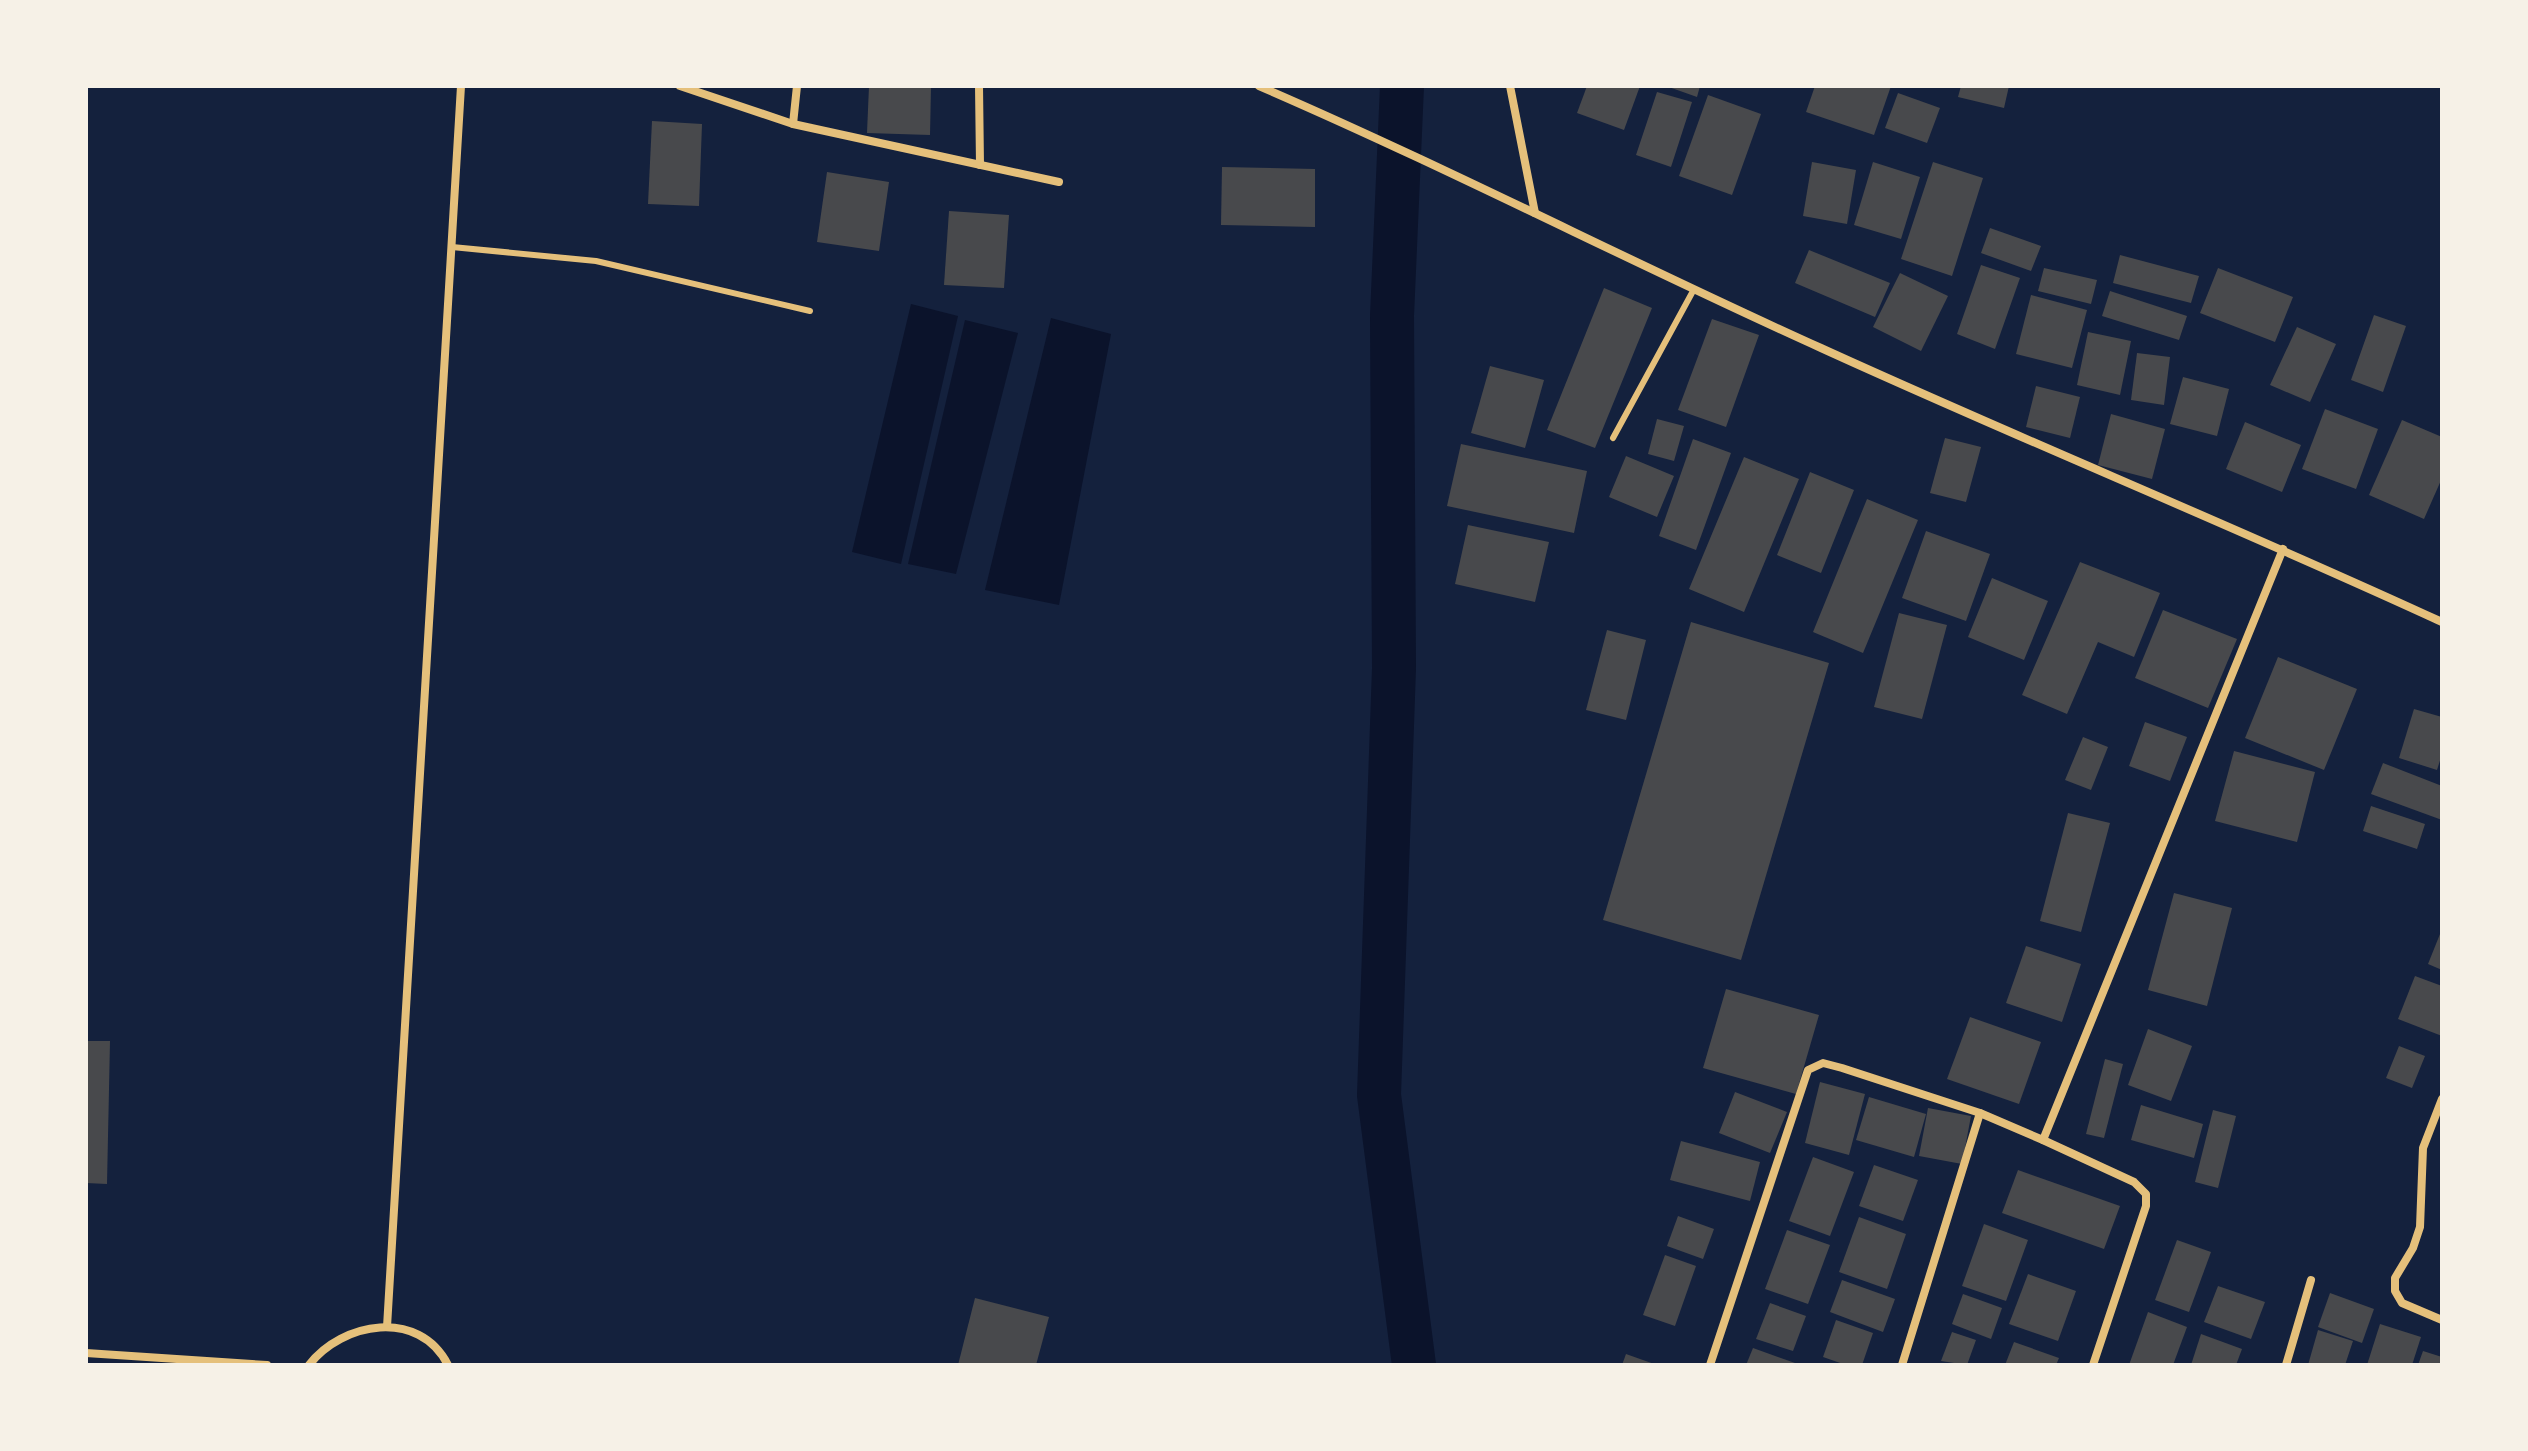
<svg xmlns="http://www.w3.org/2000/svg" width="2528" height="1451" viewBox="0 0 2528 1451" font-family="'Alegreya Sans',sans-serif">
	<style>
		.water { fill: #0b132b }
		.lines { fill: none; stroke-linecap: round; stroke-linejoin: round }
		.canal { stroke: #0b132b; stroke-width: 44 }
		.building { fill: #48494c }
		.service { stroke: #e5c07b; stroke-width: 6 }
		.minor { stroke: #e5c07b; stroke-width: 8 }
	</style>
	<rect width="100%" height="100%" fill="#14213d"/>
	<g class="water">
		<path d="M 911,304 L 958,316 L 901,564 L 852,552 Z"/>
		<path d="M 1051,318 L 1111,334 L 1059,605 L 985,590 Z"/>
		<path d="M 965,320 L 1018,333 L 956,574 L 908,564 Z"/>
	</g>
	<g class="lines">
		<path class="canal" d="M 1402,86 L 1392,316 L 1394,668 L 1379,1095 L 1414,1365"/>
	</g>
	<g class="building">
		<path d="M 869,86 L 931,86 L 930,135 L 867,133 Z"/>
		<path d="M 1587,86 L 1640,86 L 1624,130 L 1577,113 Z"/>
		<path d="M 1666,86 L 1700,86 L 1697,97 Z"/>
		<path d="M 1815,86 L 1891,86 L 1874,135 L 1806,112 Z"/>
		<path d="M 1961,86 L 2009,86 L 2004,108 L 1958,97 Z"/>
		<path d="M 1657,92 L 1692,102 L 1671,167 L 1636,155 Z"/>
		<path d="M 1898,93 L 1940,108 L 1927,143 L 1885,128 Z"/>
		<path d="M 1708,95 L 1761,114 L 1732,195 L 1679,176 Z"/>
		<path d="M 652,121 L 702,124 L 699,206 L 648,204 Z"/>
		<path d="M 1812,162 L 1856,170 L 1847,224 L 1803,216 Z"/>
		<path d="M 1873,162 L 1920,177 L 1901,239 L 1854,225 Z"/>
		<path d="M 1933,162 L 1983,178 L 1952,276 L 1901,259 Z"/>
		<path d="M 1222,167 L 1315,169 L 1315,227 L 1221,225 Z"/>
		<path d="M 827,172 L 889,182 L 879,251 L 817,242 Z"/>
		<path d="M 949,211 L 1009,215 L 1004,288 L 944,285 Z"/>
		<path d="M 1990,228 L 2041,246 L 2031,271 L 1981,253 Z"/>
		<path d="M 1809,250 L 1890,283 L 1875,317 L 1795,283 Z"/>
		<path d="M 2120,255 L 2199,276 L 2191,303 L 2113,283 Z"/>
		<path d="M 1981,265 L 2020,278 L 1995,349 L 1957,334 Z"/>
		<path d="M 2044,268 L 2097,280 L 2091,304 L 2038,291 Z"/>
		<path d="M 2218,268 L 2293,297 L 2275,342 L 2200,313 Z"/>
		<path d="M 1900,273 L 1948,296 L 1921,351 L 1873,327 Z"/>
		<path d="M 1604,288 L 1652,308 L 1595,448 L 1547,430 Z"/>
		<path d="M 2110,291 L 2187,316 L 2179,340 L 2102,316 Z"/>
		<path d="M 2031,295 L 2087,310 L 2072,368 L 2016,354 Z"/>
		<path d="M 2374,315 L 2406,326 L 2383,392 L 2351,380 Z"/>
		<path d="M 1712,319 L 1759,335 L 1726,427 L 1678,410 Z"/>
		<path d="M 2297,327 L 2336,344 L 2310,402 L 2270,385 Z"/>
		<path d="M 2088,332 L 2131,341 L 2120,395 L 2077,385 Z"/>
		<path d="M 2137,353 L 2170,357 L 2164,405 L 2131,400 Z"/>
		<path d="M 1490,366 L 1544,380 L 1525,448 L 1471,433 Z"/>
		<path d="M 2183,377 L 2229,389 L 2217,436 L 2170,424 Z"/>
		<path d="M 2036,386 L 2080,397 L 2070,438 L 2026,427 Z"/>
		<path d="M 2325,409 L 2378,429 L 2356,489 L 2302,469 Z"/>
		<path d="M 2111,414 L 2165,429 L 2152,479 L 2098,465 Z"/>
		<path d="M 1657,419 L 1684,426 L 1674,461 L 1648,454 Z"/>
		<path d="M 2402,420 L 2442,437 L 2442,478 L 2424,519 L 2369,495 Z"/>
		<path d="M 2245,422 L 2301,445 L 2282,492 L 2226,469 Z"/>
		<path d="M 1945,438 L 1981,447 L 1966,502 L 1930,493 Z"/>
		<path d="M 1693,439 L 1731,453 L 1696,550 L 1659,536 Z"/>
		<path d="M 1461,444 L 1587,471 L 1574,533 L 1447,506 Z"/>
		<path d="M 1626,456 L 1674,476 L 1657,517 L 1609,497 Z"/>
		<path d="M 1744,457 L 1799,479 L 1744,612 L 1689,589 Z"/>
		<path d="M 1810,472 L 1854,490 L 1821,573 L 1777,555 Z"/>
		<path d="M 1867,499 L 1918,520 L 1863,653 L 1813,632 Z"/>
		<path d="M 1468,525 L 1549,542 L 1535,602 L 1455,584 Z"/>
		<path d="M 1926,531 L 1990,554 L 1966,621 L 1902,598 Z"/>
		<path d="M 2080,562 L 2160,593 L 2134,657 L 2098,642 L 2067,714 L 2022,695 Z"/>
		<path d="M 1992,578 L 2048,601 L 2024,660 L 1968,637 Z"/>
		<path d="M 2163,610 L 2237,639 L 2208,708 L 2135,678 Z"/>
		<path d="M 1899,613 L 1947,625 L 1922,719 L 1874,707 Z"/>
		<path d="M 1691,622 L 1829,663 L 1741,960 L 1603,920 Z"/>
		<path d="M 1607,630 L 1646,640 L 1626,720 L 1586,710 Z"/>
		<path d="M 2278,657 L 2357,689 L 2324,770 L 2245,738 Z"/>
		<path d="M 2414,709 L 2442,717 L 2442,754 L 2437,770 L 2399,758 Z"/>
		<path d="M 2145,722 L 2187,737 L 2170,781 L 2129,766 Z"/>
		<path d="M 2083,737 L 2108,747 L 2091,790 L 2065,780 Z"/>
		<path d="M 2234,751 L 2315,772 L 2297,842 L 2215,821 Z"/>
		<path d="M 2383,763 L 2442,786 L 2442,820 L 2371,794 Z"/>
		<path d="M 2371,806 L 2425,824 L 2417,849 L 2363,831 Z"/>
		<path d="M 2068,813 L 2110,823 L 2081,932 L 2040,921 Z"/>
		<path d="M 2174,893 L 2232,908 L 2207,1006 L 2148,990 Z"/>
		<path d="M 2442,929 L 2442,970 L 2428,964 Z"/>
		<path d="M 2026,946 L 2081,964 L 2062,1022 L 2006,1003 Z"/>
		<path d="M 2415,976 L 2442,986 L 2442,1036 L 2398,1019 Z"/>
		<path d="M 1726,989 L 1819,1015 L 1796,1094 L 1703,1068 Z"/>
		<path d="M 1970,1017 L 2041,1042 L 2019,1104 L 1947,1079 Z"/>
		<path d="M 2148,1029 L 2192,1046 L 2171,1101 L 2128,1085 Z"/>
		<path d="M 86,1041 L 110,1041 L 107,1184 L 86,1183 Z"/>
		<path d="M 2399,1046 L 2425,1056 L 2412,1088 L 2386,1078 Z"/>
		<path d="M 2105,1059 L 2123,1064 L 2104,1138 L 2086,1134 Z"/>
		<path d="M 1820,1082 L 1865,1094 L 1849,1155 L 1805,1143 Z"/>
		<path d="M 1735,1092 L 1787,1112 L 1770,1153 L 1719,1133 Z"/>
		<path d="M 1869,1097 L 1926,1114 L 1914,1157 L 1856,1140 Z"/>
		<path d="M 2141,1105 L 2203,1124 L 2194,1158 L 2131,1140 Z"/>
		<path d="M 1928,1108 L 1971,1116 L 1962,1164 L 1919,1156 Z"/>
		<path d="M 2213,1110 L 2236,1116 L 2218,1188 L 2195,1182 Z"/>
		<path d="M 1681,1141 L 1760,1162 L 1750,1201 L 1670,1180 Z"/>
		<path d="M 1813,1157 L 1854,1172 L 1830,1236 L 1789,1221 Z"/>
		<path d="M 1874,1165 L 1918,1180 L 1903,1221 L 1859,1206 Z"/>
		<path d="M 2018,1170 L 2120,1206 L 2104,1249 L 2002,1213 Z"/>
		<path d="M 1678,1216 L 1714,1229 L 1703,1259 L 1667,1246 Z"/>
		<path d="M 1859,1217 L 1906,1234 L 1887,1289 L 1839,1272 Z"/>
		<path d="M 1984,1224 L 2028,1240 L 2006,1301 L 1962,1286 Z"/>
		<path d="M 1787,1230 L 1830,1245 L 1808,1304 L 1765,1289 Z"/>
		<path d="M 2177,1240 L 2211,1252 L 2189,1312 L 2155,1300 Z"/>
		<path d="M 1665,1255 L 1696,1266 L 1675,1326 L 1643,1315 Z"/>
		<path d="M 2028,1274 L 2076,1291 L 2058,1341 L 2009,1324 Z"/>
		<path d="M 1842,1280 L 1895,1299 L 1883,1332 L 1830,1312 Z"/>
		<path d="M 2218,1286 L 2265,1302 L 2251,1339 L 2204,1322 Z"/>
		<path d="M 2330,1293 L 2374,1309 L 2362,1343 L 2318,1327 Z"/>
		<path d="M 1963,1294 L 2002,1308 L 1991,1339 L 1952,1324 Z"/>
		<path d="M 975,1298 L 1049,1317 L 1036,1365 L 958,1365 Z"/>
		<path d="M 1770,1303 L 1806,1316 L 1793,1351 L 1756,1339 Z"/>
		<path d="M 2148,1312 L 2187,1327 L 2173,1365 L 2129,1365 Z"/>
		<path d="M 1836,1320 L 1873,1333 L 1862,1365 L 1846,1365 L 1823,1357 Z"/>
		<path d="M 2380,1324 L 2421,1337 L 2412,1365 L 2367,1365 Z"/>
		<path d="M 2318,1330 L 2353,1341 L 2345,1365 L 2308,1365 Z"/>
		<path d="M 1952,1332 L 1976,1340 L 1967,1365 L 1941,1361 Z"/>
		<path d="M 2201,1334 L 2242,1349 L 2236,1365 L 2191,1365 Z"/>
		<path d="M 2014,1342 L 2059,1358 L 2056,1365 L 2005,1365 Z"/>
		<path d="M 1753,1348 L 1795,1363 L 1794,1365 L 1746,1365 Z"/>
		<path d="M 2423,1351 L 2442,1357 L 2442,1365 L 2418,1365 Z"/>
		<path d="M 1626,1354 L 1657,1365 L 1622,1365 Z"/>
	</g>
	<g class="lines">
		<g class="service">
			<path d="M 452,247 L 596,261 L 810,311"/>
			<path d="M 1613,438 L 1693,291"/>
		</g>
		<g class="minor">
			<path d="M 680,86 L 793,124 L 1059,182"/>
			<path d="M 979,86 L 980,165"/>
			<path d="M 1259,86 C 1449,168 1632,263 1821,348 C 2027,442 2236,527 2442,622"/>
			<path d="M 1510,86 L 1535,213"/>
			<path d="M 793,124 L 797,86"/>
			<path d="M 2442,1099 L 2423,1148 L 2420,1227 L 2413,1248 L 2395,1278 L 2395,1291 L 2402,1303 L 2442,1320"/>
			<path d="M 2043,1140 L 2134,1182 L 2146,1194 L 2146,1206 L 2093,1365"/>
			<path d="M 387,1327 L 461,86"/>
			<path d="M 86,1353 L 267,1365"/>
			<path d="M 309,1365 C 342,1322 419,1308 448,1365"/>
			<path d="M 1710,1365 L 1808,1070 L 1823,1063 L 1842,1068 L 1980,1113 L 2043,1140 L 2283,549"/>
			<path d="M 1902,1365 L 1980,1113"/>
			<path d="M 2286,1365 L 2311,1280"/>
		</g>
	</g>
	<rect width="2528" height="1451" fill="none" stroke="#f6f1e7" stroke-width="176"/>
</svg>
